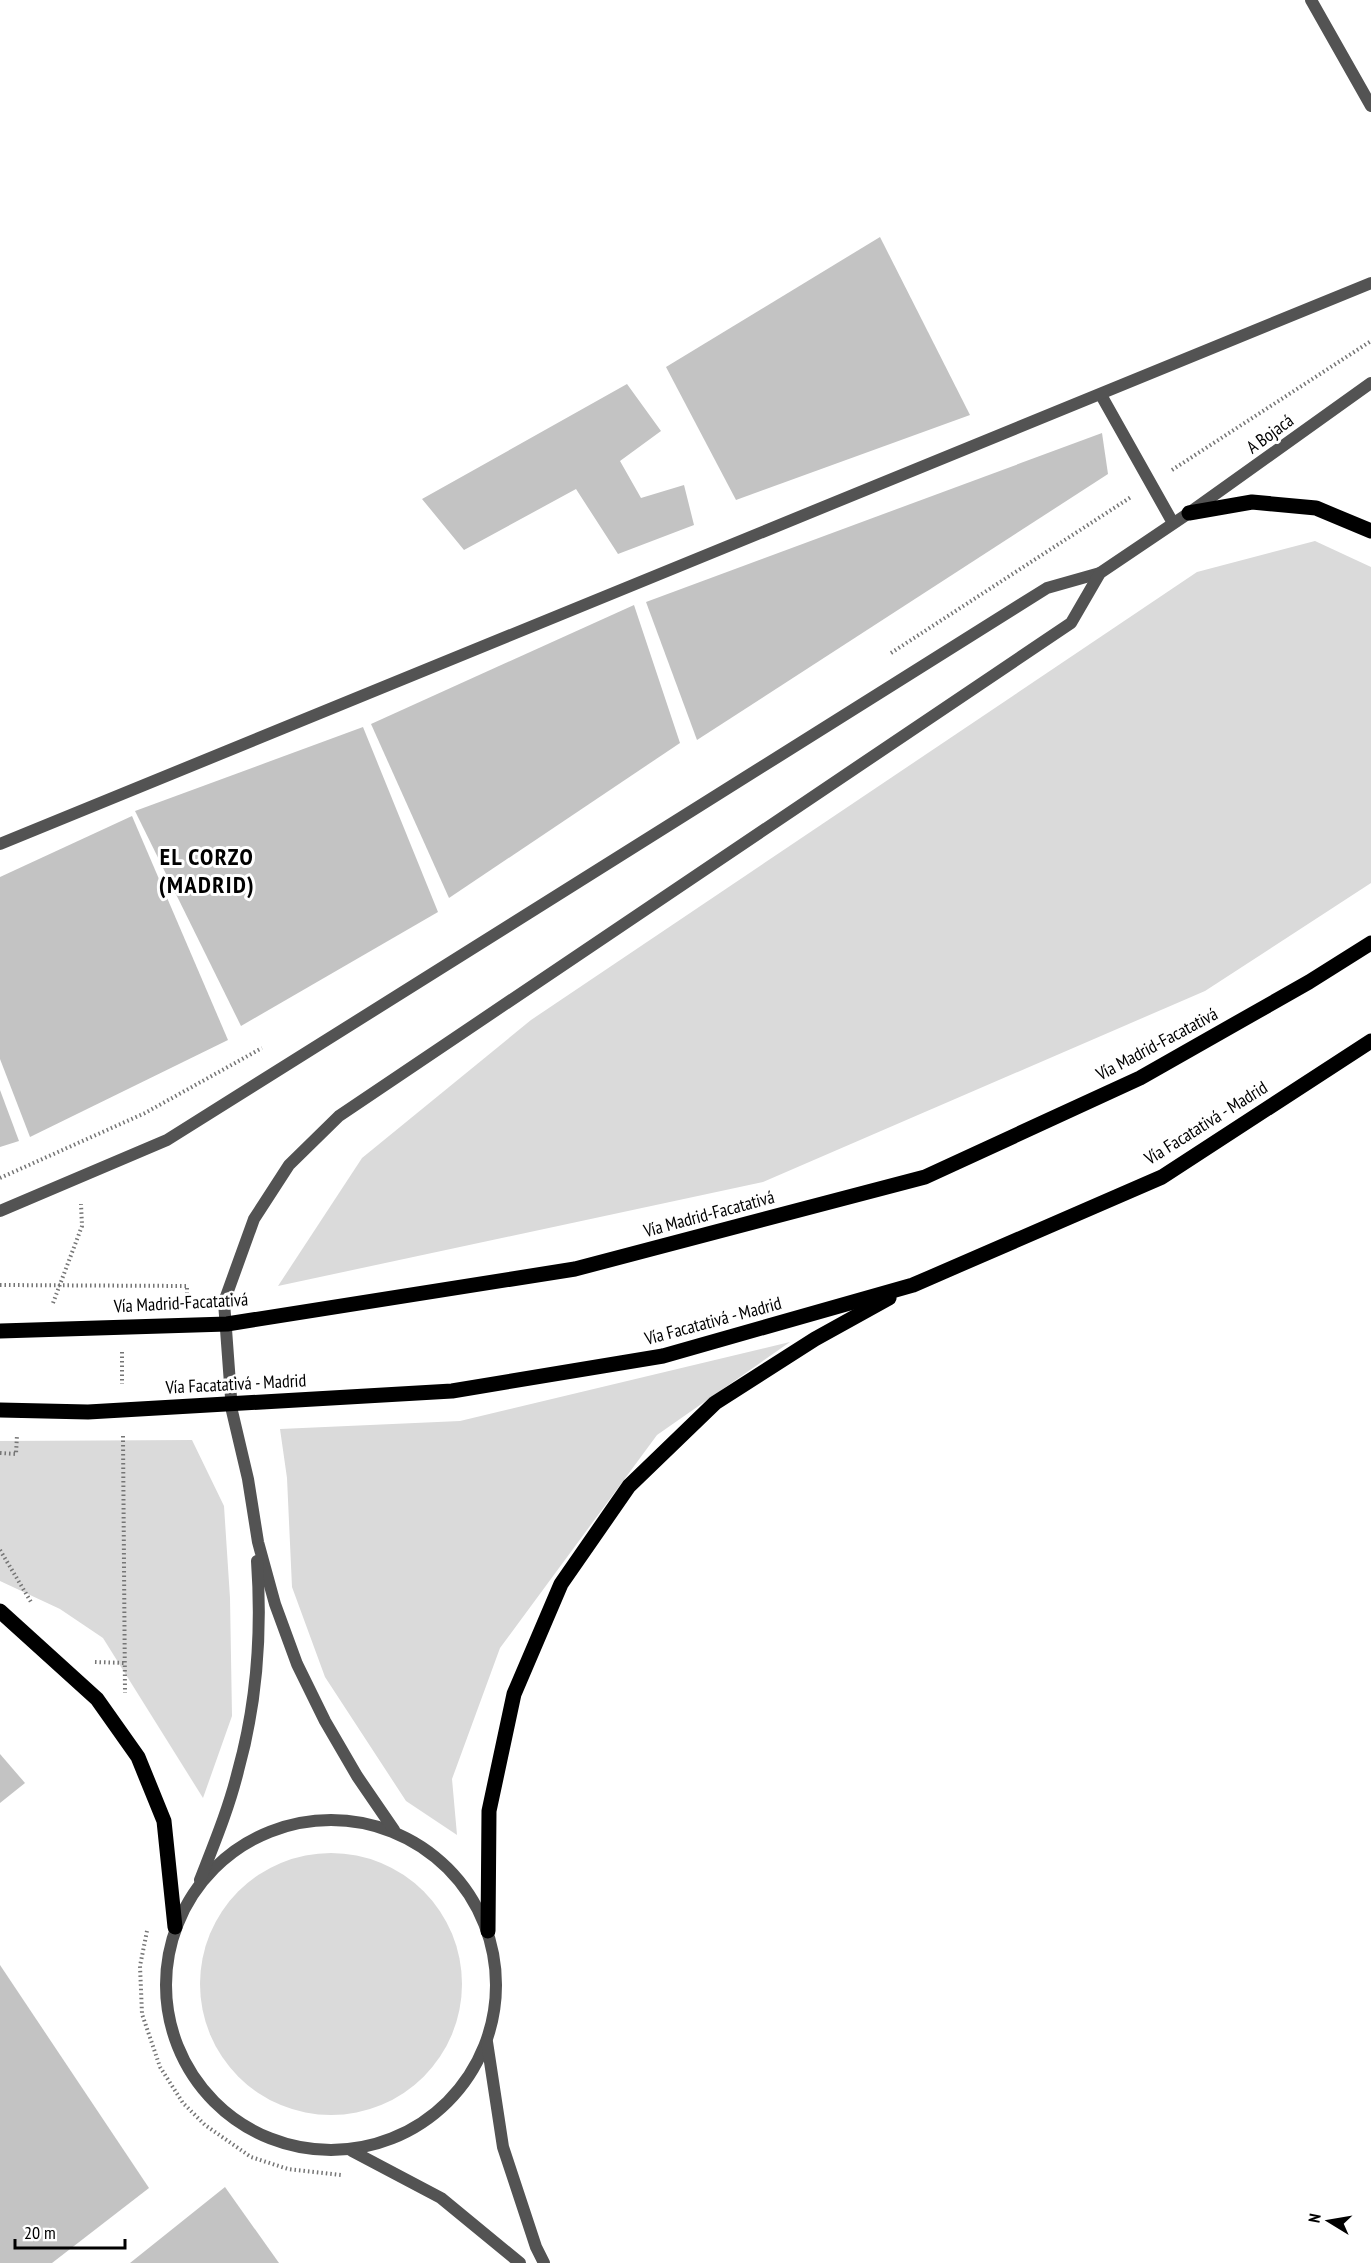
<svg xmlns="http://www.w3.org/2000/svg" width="1371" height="2263" viewBox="0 0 1371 2263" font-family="'PT Sans Narrow',sans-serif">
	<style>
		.green { fill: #dadada }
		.building { fill: #c3c3c3 }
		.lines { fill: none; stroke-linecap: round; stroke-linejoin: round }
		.path { stroke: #757575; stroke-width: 4; stroke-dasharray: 1.5 3; stroke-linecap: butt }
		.service { stroke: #535353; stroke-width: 12 }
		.minor { stroke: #535353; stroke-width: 12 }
		.tertiary { stroke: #535353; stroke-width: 12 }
		.primary { stroke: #000; stroke-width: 15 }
		.labels { text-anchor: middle; stroke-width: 6; stroke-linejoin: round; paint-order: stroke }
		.street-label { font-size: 18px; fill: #000; stroke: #fff }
		.district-label { font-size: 24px; font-weight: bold; letter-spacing: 1.5px; fill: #000; stroke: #fff }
	</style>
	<rect width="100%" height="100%" fill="#fff"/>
	<g class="green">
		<path d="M 1315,541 L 1371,567 L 1371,883 L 1205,991 L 763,1182 L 278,1286 L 362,1158 L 531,1020 L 1197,572 Z"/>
		<path d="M 790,1342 L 657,1435 L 500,1648 L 452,1779 L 457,1835 L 406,1801 L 325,1677 L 292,1587 L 287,1478 L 280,1429 L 460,1421 Z"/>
		<path d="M 192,1440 L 224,1506 L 230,1598 L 232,1716 L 203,1798 L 103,1638 L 60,1609 L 0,1581 L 0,1441 Z"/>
		<circle cx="331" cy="1984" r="131"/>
	</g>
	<g class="building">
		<path d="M 880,237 L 970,415 L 736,500 L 666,367 Z"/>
		<path d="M 627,384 L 661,431 L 620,461 L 641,498 L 684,485 L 694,525 L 618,554 L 576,489 L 464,550 L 422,499 Z"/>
		<path d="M 1102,433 L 1108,474 L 697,740 L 646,602 Z"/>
		<path d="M 634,605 L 680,743 L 449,898 L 371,724 Z"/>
		<path d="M 363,727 L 438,912 L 241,1026 L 135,811 Z"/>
		<path d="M 132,816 L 228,1040 L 30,1137 L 0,1059 L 0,877 Z"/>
		<path d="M 0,1090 L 19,1141 L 0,1147 Z"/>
		<path d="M 0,1754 L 25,1783 L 0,1803 Z"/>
		<path d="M 0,1965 L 149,2188 L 52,2263 L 0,2263 Z"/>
		<path d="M 225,2187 L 279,2263 L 130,2263 Z"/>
	</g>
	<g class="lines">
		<g class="path">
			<path d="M 1172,470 L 1371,341"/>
			<path d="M 891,653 L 1131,497"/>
			<path d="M 0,1178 L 145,1113 L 262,1048"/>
			<path d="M 0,1285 L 187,1286 L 187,1299"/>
			<path d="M 53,1303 L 82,1226 L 81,1204"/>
			<path d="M 122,1352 L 122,1384"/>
			<path d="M 123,1436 L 125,1693"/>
			<path d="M 0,1453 L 16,1454 L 17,1435"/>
			<path d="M 0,1550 L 31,1602"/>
			<path d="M 95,1662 L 125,1663"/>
			<path d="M 147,1931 L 140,1966 L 142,2014 L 160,2067 L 183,2103 L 205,2125 L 251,2157 L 288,2169 L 341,2175"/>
		</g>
		<path class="service" d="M 1311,0 L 1371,106"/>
		<g class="minor">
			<path d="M 1101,395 L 1173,523"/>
			<path d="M 0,844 L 1371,283"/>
			<path d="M 0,1211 L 167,1140 L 1047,588 L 1100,573"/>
		</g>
		<g class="tertiary">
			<circle cx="331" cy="1985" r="165"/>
			<path d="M 394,1830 L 357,1776 L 325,1721 L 297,1664 L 275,1604 L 258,1542 L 248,1479 L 232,1411 L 224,1302 L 254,1219 L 289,1165 L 339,1116 L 1071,623 L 1100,573 L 1189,513 L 1371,383"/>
			<path d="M 200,1880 C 214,1844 229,1808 238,1771 C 257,1703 262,1632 257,1561"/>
			<path d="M 487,2042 L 503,2147 L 536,2247 L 544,2263"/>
			<path d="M 352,2151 L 441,2198 L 520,2263"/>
		</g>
		<g class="primary">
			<path d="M 1189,513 L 1252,502 L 1316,508 L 1371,531"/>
			<path d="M 0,1331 L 227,1324 L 575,1269 L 925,1177 L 1140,1078 L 1309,982 L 1371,943"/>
			<path d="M 0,1410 L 88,1412 L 452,1391 L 663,1356 L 913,1285 L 1162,1177 L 1371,1041"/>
			<path d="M 0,1611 L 97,1699 L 138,1757 L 164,1821 L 175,1927"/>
			<path d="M 488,1931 L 489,1811 L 514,1694 L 561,1584 L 629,1486 L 715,1403 L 815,1339 L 889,1298"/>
		</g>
	</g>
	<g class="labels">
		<g class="street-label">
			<text transform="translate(1270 434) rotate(-36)" y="6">A Bojacá</text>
			<text transform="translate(1157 1044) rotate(-28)" y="6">Vía Madrid-Facatativá</text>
			<text transform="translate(1206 1123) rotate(-32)" y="6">Vía Facatativá - Madrid</text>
			<text transform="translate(709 1214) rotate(-15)" y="6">Vía Madrid-Facatativá</text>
			<text transform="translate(181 1303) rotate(-3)" y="6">Vía Madrid-Facatativá</text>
			<text transform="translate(713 1321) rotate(-15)" y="6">Vía Facatativá - Madrid</text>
			<text transform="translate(236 1384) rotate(-3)" y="6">Vía Facatativá - Madrid</text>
		</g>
		<g class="district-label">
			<text x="207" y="865">EL CORZO<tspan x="207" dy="28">(MADRID)</tspan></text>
		</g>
	</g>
	<g transform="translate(1329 2221) rotate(281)" stroke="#ffffff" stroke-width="4.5" paint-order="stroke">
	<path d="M0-4.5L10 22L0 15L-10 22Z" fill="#000000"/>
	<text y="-9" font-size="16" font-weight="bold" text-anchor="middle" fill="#000000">N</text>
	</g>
	<path d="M15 2239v9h110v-9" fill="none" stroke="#000000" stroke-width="3"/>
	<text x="24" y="2239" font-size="18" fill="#000000" stroke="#ffffff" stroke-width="4.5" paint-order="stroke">20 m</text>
</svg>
